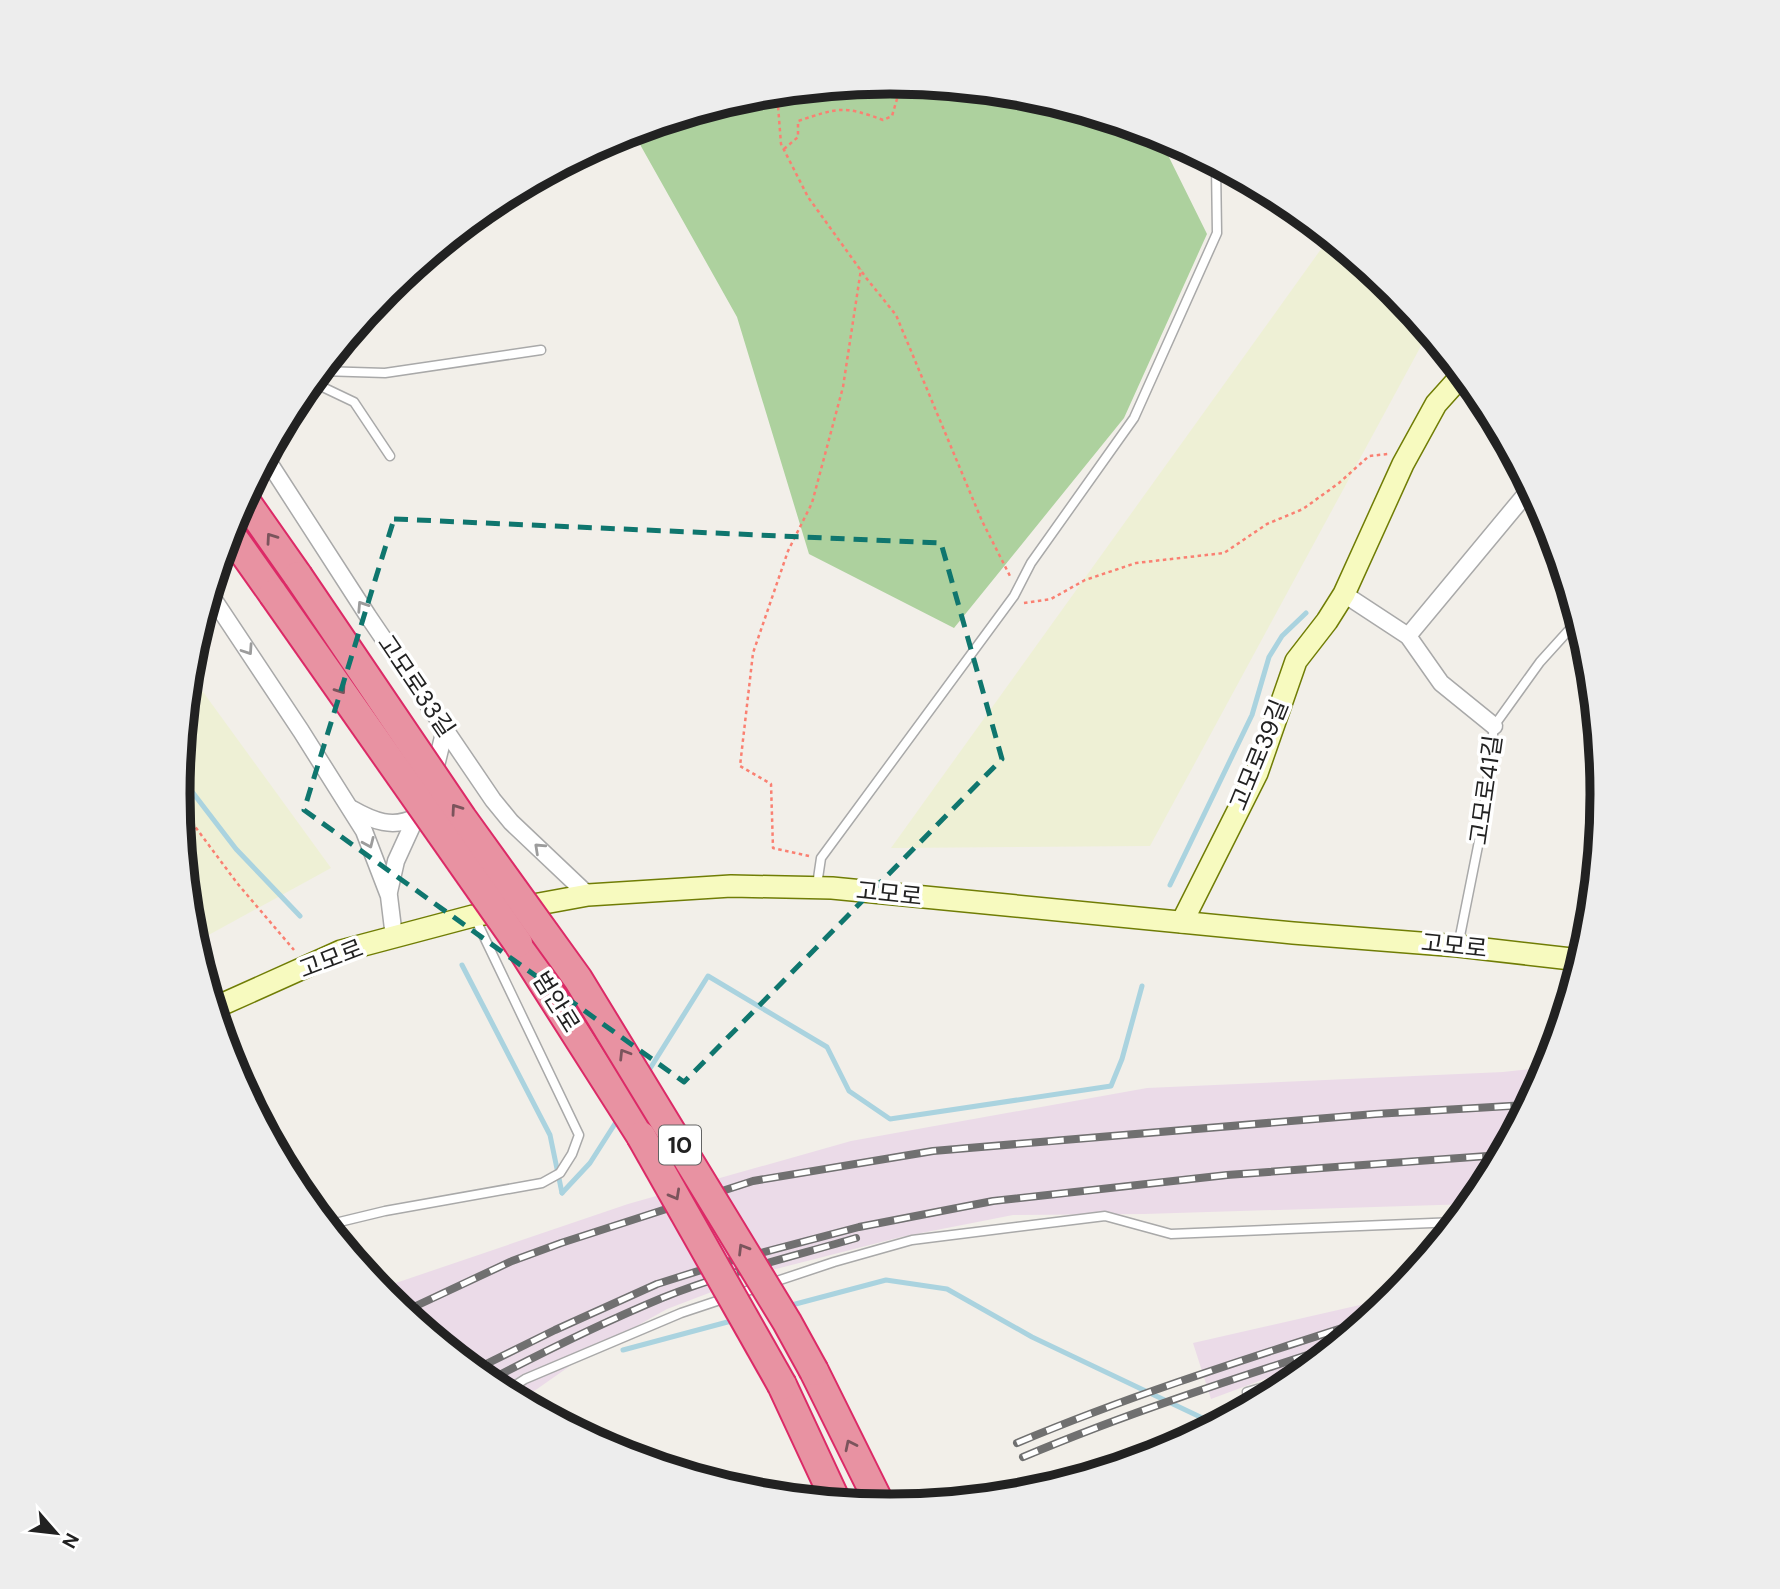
<svg xmlns="http://www.w3.org/2000/svg" width="1780" height="1589" viewBox="0 0 1780 1589" font-family="'DM Sans','Noto Sans KR',sans-serif">
	<style>
		.industrial { fill: #ebdbe8 }
		.farmland { fill: #eef0d5 }
		.forest { fill: #add19e }
		.lines { fill: none; stroke-linecap: round; stroke-linejoin: round }
		.stream { stroke: #aad3df; stroke-width: 5 }
		.lane-casing { stroke: #a9a9a9; stroke-width: 11 }
		.street-casing { stroke: #a9a9a9; stroke-width: 19 }
		.secondary-casing { stroke: #707d05; stroke-width: 24 }
		.highway-casing { stroke: #dc2a67; stroke-width: 32 }
		.path { stroke: #fa8072; stroke-width: 2.5; stroke-dasharray: 3.5 3.5; stroke-linecap: butt }
		.lane { stroke: #fff; stroke-width: 8 }
		.street { stroke: #fff; stroke-width: 16 }
		.secondary { stroke: #f7fabf; stroke-width: 21 }
		.highway { stroke: #e892a2; stroke-width: 28 }
		.rail-casing { stroke: #707070; stroke-width: 8 }
		.rail { stroke: #fff; stroke-width: 5; stroke-dasharray: 16; stroke-linecap: butt }
		.highway-bridge-casing { stroke: #dc2a67; stroke-width: 32; stroke-linecap: butt }
		.highway-bridge { stroke: #e892a2; stroke-width: 28 }
		.oneway { stroke: #7b545c }
		.oneway2 { stroke: #9c9c9c }
		.marked { fill: none; stroke: #0f766e; stroke-width: 5; stroke-dasharray: 14 9; stroke-linejoin: round }
		.labels { text-anchor: middle; stroke-width: 7; stroke-linejoin: round; paint-order: stroke }
		.shield { fill: #fff; stroke: #646464; stroke-width: 2 }
		.shield-label { font-size: 23px; font-weight: bold; fill: #222 }
		.street-label { font-size: 24px; fill: #222; stroke: #fff }
		.rim { fill: none; stroke: #222; stroke-width: 9 }
	</style>
	<rect width="100%" height="100%" fill="#f2efe9"/>
	<g class="industrial">
		<path d="M 1548,1067 L 1482,1191 L 1471,1204 L 1144,1214 L 1013,1215 L 901,1237 L 764,1272 L 667,1309 L 587,1354 L 520,1401 L 494,1386 L 380,1291 L 387,1286 L 628,1204 L 851,1141 L 1147,1088 L 1503,1072 Z"/>
		<path d="M 1395,1297 L 1310,1367 L 1281,1373 L 1211,1399 L 1193,1343 Z"/>
	</g>
	<g class="farmland">
		<path d="M 1329,238 L 1394,291 L 1428,333 L 1150,846 L 891,848 Z"/>
		<path d="M 190,674 L 331,868 L 194,943 L 191,933 L 178,794 Z"/>
	</g>
	<path class="forest" d="M 890,82 L 1029,96 L 1158,135 L 1207,234 L 1124,418 L 954,628 L 809,554 L 737,317 L 633,132 L 751,96 Z"/>
	<g class="lines">
		<g class="stream">
			<path d="M 180,776 L 236,849 L 300,916"/>
			<path d="M 1170,885 L 1252,715 L 1269,657 L 1282,636 L 1306,613"/>
			<path d="M 462,965 L 550,1135 L 562,1193"/>
			<path d="M 646,1075 L 708,976 L 827,1047 L 849,1091 L 890,1119 L 1111,1086 L 1122,1059 L 1142,986"/>
			<path d="M 562,1193 L 590,1163 L 618,1119"/>
			<path d="M 788,1306 L 886,1280 L 947,1289 L 1032,1337 L 1215,1424"/>
			<path d="M 623,1350 L 735,1320"/>
		</g>
		<g class="lane-casing">
			<g id="lane">
				<path d="M 321,371 L 385,373 L 541,350"/>
				<path d="M 312,382 L 354,402 L 390,456"/>
				<path d="M 817,885 L 821,858 L 1014,596 L 1031,563 L 1134,418 L 1217,233 L 1216,165"/>
				<path d="M 1458,946 L 1482,826 L 1494,726 L 1540,662 L 1578,620"/>
				<path d="M 327,1225 L 385,1211 L 542,1183 L 560,1173 L 572,1154 L 579,1135 L 475,918"/>
				<path d="M 505,1392 L 525,1379 L 681,1313 L 834,1262 L 912,1240 L 1105,1216 L 1171,1234 L 1456,1222"/>
				<path d="M 1247,1392 L 1298,1377"/>
			</g>
		</g>
		<g class="street-casing">
			<g id="street">
				<path d="M 266,458 L 368,616 L 493,800 L 511,822 L 588,895"/>
				<path d="M 210,594 L 301,731 L 364,831 L 389,896 L 394,937"/>
				<path d="M 1344,594 L 1408,636 L 1441,683 L 1494,726"/>
				<path d="M 1408,636 L 1530,489"/>
				<path d="M 433,778 L 445,729"/>
				<path d="M 352,809 C 373,821 393,829 416,817"/>
				<path d="M 389,892 L 396,861 L 423,802"/>
			</g>
		</g>
		<g class="secondary-casing">
			<g id="secondary">
				<path d="M 1182,922 L 1257,773 L 1296,661 L 1327,621 L 1344,594 L 1403,464 L 1436,404 L 1462,375"/>
				<path d="M 214,1008 L 341,951 L 473,916 L 588,895 L 731,886 L 832,888 L 1293,933 L 1458,946 L 1580,960"/>
			</g>
		</g>
		<g class="highway-casing">
			<g id="highway">
				<path d="M 244,499 L 298,576"/>
				<path d="M 229,532 L 273,594"/>
				<path d="M 518,943 L 641,1136"/>
				<path d="M 814,1371 L 881,1506"/>
				<path d="M 782,1385 L 836,1501"/>
			</g>
		</g>
		<g class="path">
			<path d="M 777,93 L 781,144 L 808,197 L 867,279 L 896,315 L 982,521 L 1010,576"/>
			<path d="M 784,149 L 798,137 L 798,121 C 838,108 843,105 883,120 L 892,116 L 899,92 L 911,84"/>
			<path d="M 1024,603 L 1051,599 L 1085,580 L 1136,563 L 1224,553 L 1267,524 L 1303,509 L 1339,483 L 1369,456 L 1388,454"/>
			<path d="M 179,805 L 237,883 L 294,950"/>
			<path d="M 809,856 L 773,848 L 771,784 L 740,766 L 753,653 L 788,551 L 812,503 L 843,387 L 861,269"/>
		</g>
		<use href="#lane" class="lane"/>
		<use href="#street" class="street"/>
		<use href="#secondary" class="secondary"/>
		<use href="#highway" class="highway"/>
		<g class="rail-casing">
			<g id="rail">
				<path d="M 403,1312 L 512,1261 L 561,1243 L 753,1181 L 933,1151 L 1375,1114 L 1528,1105"/>
				<path d="M 474,1370 L 555,1330 L 657,1284 L 730,1261 L 859,1227 L 993,1201 L 1227,1175 L 1501,1155"/>
				<path d="M 488,1381 C 545,1351 602,1323 662,1298 C 724,1273 791,1257 856,1238"/>
				<path d="M 1017,1443 C 1131,1395 1249,1358 1367,1320"/>
				<path d="M 1023,1457 C 1125,1414 1230,1380 1335,1346"/>
			</g>
		</g>
		<use href="#rail" class="rail"/>
		<g class="highway-bridge-casing">
			<g id="highway-bridge">
				<path d="M 298,576 L 462,818 L 578,979 L 787,1322 L 814,1371"/>
				<path d="M 273,594 L 518,943"/>
				<path d="M 641,1136 L 782,1385"/>
			</g>
		</g>
		<use href="#highway-bridge" class="highway-bridge"/>
	</g>
	<defs><path id="oneway-chevron" d="M-2-3.5L2.5 0L-2 3.5" fill="none" stroke-width="1.6" stroke-linecap="round" stroke-linejoin="round" transform="scale(1.75)"/></defs>
	<g class="oneway">
		<use href="#oneway-chevron" transform="translate(271 538) rotate(-125)"/>
		<use href="#oneway-chevron" transform="translate(341 689) rotate(55)"/>
		<use href="#oneway-chevron" transform="translate(456 809) rotate(-125)"/>
		<use href="#oneway-chevron" transform="translate(624 1054) rotate(-122)"/>
		<use href="#oneway-chevron" transform="translate(675 1195) rotate(61)"/>
		<use href="#oneway-chevron" transform="translate(743 1249) rotate(-121)"/>
		<use href="#oneway-chevron" transform="translate(850 1445) rotate(-116)"/>
	</g>
	<g class="oneway2">
		<use href="#oneway-chevron" transform="translate(362 606) rotate(-123)"/>
		<use href="#oneway-chevron" transform="translate(248 650) rotate(56)"/>
		<use href="#oneway-chevron" transform="translate(369 843) rotate(66)"/>
		<use href="#oneway-chevron" transform="translate(539 848) rotate(-137)"/>
	</g>
	<path class="marked" d="M 394,519 L 941,543 L 1002,759 L 684,1082 L 304,810 Z"/>
	<g class="labels">
		<rect class="shield" x="659" y="1125.5" width="42" height="39" rx="5"/>
		<g class="shield-label">
			<text x="680" y="1153">10</text>
		</g>
		<g class="street-label">
			<text transform="translate(416 686) rotate(56)" y="8">고모로33길</text>
			<text transform="translate(1259 755) rotate(-68)" y="8">고모로39길</text>
			<text transform="translate(1486 790) rotate(-82)" y="8">고모로41길</text>
			<text transform="translate(889 894) rotate(6)" y="8">고모로</text>
			<text transform="translate(1454 946) rotate(6)" y="8">고모로</text>
			<text transform="translate(331 959) rotate(-21)" y="8">고모로</text>
			<text transform="translate(556 1002) rotate(58)" y="8">범안로</text>
		</g>
	</g>
	<path d="M0 0H1780V1589H0ZM190 794a700 700 0 1 1 1400 0a700 700 0 1 1-1400 0Z" fill="#ededed" fill-rule="evenodd"/>
	<path class="rim" d="M190 794a700 700 0 1 1 1400 0a700 700 0 1 1-1400 0Z"/>
	<g transform="translate(56 1533) rotate(118)" stroke="#ffffff" stroke-width="5" paint-order="stroke">
	<path d="M0-5L12 26L0 18L-12 26Z" fill="#222222"/>
	<text y="-10" font-size="19" font-weight="bold" text-anchor="middle" fill="#222222">N</text>
	</g>
</svg>
